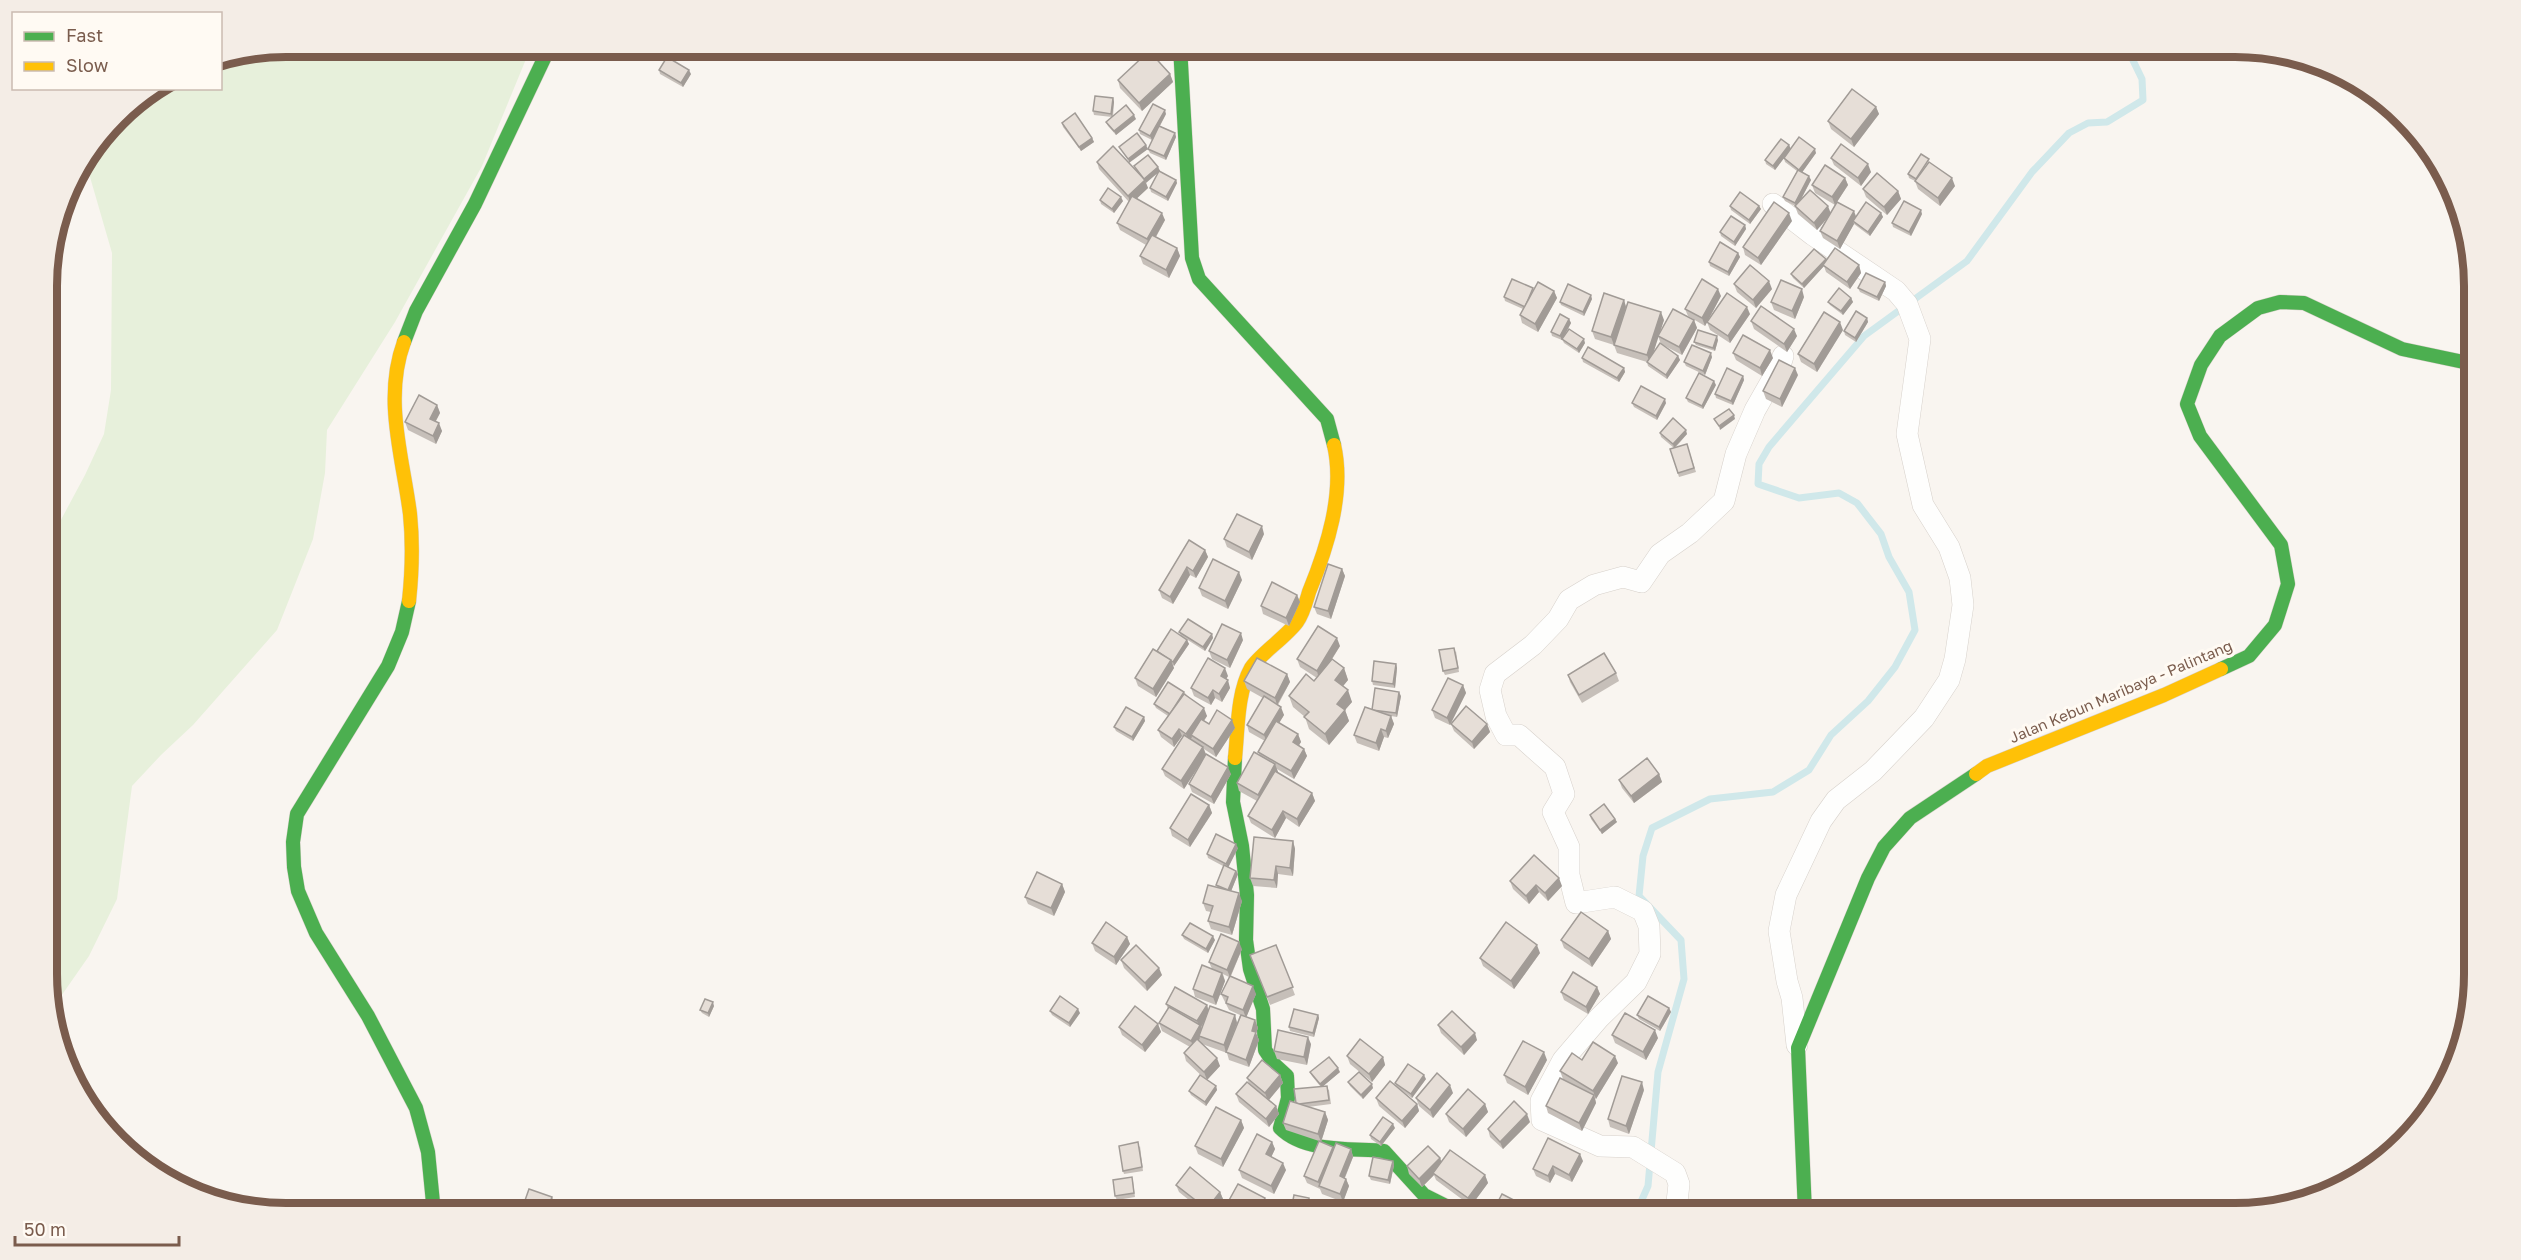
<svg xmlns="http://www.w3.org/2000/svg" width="2521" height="1260" viewBox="0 0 2521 1260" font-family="'Golos Text',sans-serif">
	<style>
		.green { fill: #e7f0db }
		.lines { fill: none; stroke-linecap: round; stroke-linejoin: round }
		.stream { stroke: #d0e8ea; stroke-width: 7 }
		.street-casing { stroke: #d7d1cb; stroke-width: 22 }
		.fast-casing { stroke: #d9d2cb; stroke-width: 15 }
		.slow-casing { stroke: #d9d2cb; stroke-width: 15 }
		.street { stroke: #fefefd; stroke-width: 21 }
		.fast { stroke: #4caf50; stroke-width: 14 }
		.slow { stroke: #ffc107; stroke-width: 14 }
		.wall { fill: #c6bfb9 }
		.shaded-wall { fill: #a19b96 }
		.building { fill: #e6ded7; stroke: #a19b96; stroke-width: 1.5 }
		.labels { text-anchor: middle; stroke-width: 6; stroke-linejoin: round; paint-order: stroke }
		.street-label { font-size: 15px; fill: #7a5c4d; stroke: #fffaf3 }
		.rim { fill: none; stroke: #7a5c4d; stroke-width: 8 }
	</style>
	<rect width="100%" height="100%" fill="#f9f5f0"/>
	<path class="green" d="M 286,47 L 531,47 L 482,166 L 395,322 L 327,430 L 325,473 L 313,539 L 277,630 L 193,725 L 161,755 L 132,786 L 117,899 L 89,956 L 50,1012 L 49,1005 L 48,544 L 85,475 L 104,434 L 111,390 L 112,253 L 90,177 L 84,163 L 128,106 L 156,89 L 220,88 L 221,60 Z"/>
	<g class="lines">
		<path class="stream" d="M 1636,1213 L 1648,1186 L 1658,1072 L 1684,979 L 1681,940 L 1639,896 L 1643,856 L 1652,828 L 1710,799 L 1773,792 L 1809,770 L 1831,735 L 1868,701 L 1895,667 L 1915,630 L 1909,592 L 1889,557 L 1881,534 L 1857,503 L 1839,493 L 1799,498 L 1758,484 L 1759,464 L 1769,447 L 1864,336 L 1967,261 L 2032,172 L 2069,133 L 2088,123 L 2107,122 L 2143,100 L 2142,79 L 2126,46"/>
		<g class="street-casing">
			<g id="street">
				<path d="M 1773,204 L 1813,235 L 1896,291 L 1907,304 L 1920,339 L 1907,434 L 1923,505 L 1949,547 L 1960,578 L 1963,605 L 1955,659 L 1949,680 L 1924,718 L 1873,771 L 1836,800 L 1821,821 L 1786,895 L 1779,931 L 1787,981 L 1792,998 L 1797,1045"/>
				<path d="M 1673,1213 L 1677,1202 L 1679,1184 L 1675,1173 L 1633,1147 L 1600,1146 L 1542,1120 L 1541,1101 L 1563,1060 L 1599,1018 L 1636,982 L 1650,954 L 1649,926 L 1643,911 L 1615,897 L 1576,903 L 1569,875 L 1569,847 L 1553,812 L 1564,794 L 1555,767 L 1519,735 L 1506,735 L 1496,716 L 1490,690 L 1495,674 L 1533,645 L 1558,619 L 1569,600 L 1594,585 L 1623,577 L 1641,582 L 1660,554 L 1690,533 L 1724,501 L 1736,454 L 1755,410 L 1780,366 L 1783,356"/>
			</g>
		</g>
		<g class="fast-casing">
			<g id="fast">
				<path d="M 1180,46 L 1192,258 L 1199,279 L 1327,419 L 1334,445"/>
				<path d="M 404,342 L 416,311 L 475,204 L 550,46"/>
				<path d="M 409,601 L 402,632 L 388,666 L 297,814 L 293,842 L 294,867 L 298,891 L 316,933 L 368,1016 L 416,1108 L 428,1152 L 434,1213"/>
				<path d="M 2221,669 L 2249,656 L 2275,625 L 2288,584 L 2281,545 L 2200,436 L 2187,404 L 2201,365 L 2220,336 L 2258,308 L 2280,302 L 2304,303 L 2402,349 L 2473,364"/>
				<path d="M 1235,758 L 1233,802 L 1242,846 L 1247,895 L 1246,940 L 1250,969 L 1263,1009 L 1265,1050 L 1275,1065 L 1287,1076 L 1288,1098 L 1280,1128 C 1305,1153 1352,1148 1384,1151 L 1424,1195 L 1460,1213"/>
				<path d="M 1805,1213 L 1798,1048 L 1868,878 L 1884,847 L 1910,818 L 1976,774"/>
			</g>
		</g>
		<g class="slow-casing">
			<g id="slow">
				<path d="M 404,342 C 383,399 403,458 410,514 C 413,543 412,573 409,601"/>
				<path d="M 1235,758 C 1238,729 1237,693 1251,668 C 1259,655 1286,637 1297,622 C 1303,614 1306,602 1309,592 C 1327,548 1345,493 1334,445"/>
				<path d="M 1976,774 L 1987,766 L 2164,695 L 2221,669"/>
			</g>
		</g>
		<use href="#street" class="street"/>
		<use href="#fast" class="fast"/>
		<use href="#slow" class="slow"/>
	</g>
	<g class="wall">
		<path d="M 607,46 L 633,46 L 627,57 Z"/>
		<path d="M 659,70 L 691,74 L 683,87 L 660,74 Z"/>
		<path d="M 1170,74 L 1173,82 L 1142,111 L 1120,88 L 1118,80 Z"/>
		<path d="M 1113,98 L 1114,102 L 1113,117 L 1136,119 L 1116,135 L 1108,126 L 1106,122 L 1112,117 L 1094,115 L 1093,111 Z"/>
		<path d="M 1876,107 L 1879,114 L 1854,147 L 1831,129 L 1828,121 Z"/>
		<path d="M 1166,114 L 1160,126 L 1175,133 L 1176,137 L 1166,160 L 1150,153 L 1148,149 L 1152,140 L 1140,134 L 1139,130 Z"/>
		<path d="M 1062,123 L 1092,138 L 1094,142 L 1081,151 L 1063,127 Z"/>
		<path d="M 1789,145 L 1790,149 L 1816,153 L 1802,172 L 1811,180 L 1800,201 L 1831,212 L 1835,205 L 1815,193 L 1812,185 L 1845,178 L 1848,185 L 1837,202 L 1856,217 L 1881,213 L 1883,217 L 1870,236 L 1854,224 L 1840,249 L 1823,238 L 1820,231 L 1827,218 L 1817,230 L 1798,214 L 1795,206 L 1785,201 L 1783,197 L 1797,171 L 1785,162 L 1784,158 L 1775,170 L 1766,164 L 1765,160 Z"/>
		<path d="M 1831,158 L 1871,172 L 1861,186 L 1834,165 Z"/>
		<path d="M 1097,162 L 1136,170 L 1134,166 L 1158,167 L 1160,171 L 1159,171 L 1176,180 L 1177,183 L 1168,201 L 1151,192 L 1150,188 L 1159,172 L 1145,182 L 1148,188 L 1137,198 L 1165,220 L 1156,237 L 1177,248 L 1180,256 L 1169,278 L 1143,264 L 1140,256 L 1146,245 L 1120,230 L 1117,223 L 1129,202 L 1099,169 Z"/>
		<path d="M 1908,174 L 1955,186 L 1940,206 L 1918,189 L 1915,181 L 1909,178 Z"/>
		<path d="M 1863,189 L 1898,191 L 1901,199 L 1887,215 L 1866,197 Z"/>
		<path d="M 1100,200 L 1123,201 L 1114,213 L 1101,204 Z"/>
		<path d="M 1730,206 L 1759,206 L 1761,209 L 1750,224 L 1731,210 Z"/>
		<path d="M 1922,214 L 1911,236 L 1893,227 L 1892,223 Z"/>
		<path d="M 1792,221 L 1761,265 L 1745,255 L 1743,247 Z"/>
		<path d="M 1745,225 L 1746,229 L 1735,246 L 1721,236 L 1720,232 Z"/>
		<path d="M 1738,253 L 1740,257 L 1729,276 L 1710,266 L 1709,262 Z"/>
		<path d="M 1826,259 L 1826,260 L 1859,265 L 1861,273 L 1850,289 L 1826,272 L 1824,266 L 1804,288 L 1793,278 L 1791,274 Z"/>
		<path d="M 1885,282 L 1886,286 L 1879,301 L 1860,292 L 1858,288 Z"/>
		<path d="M 1734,284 L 1772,289 L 1756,308 L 1737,292 Z"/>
		<path d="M 1533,288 L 1534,290 L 1554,291 L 1557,298 L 1538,332 L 1522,323 L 1520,315 L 1523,309 L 1505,301 L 1504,297 Z"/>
		<path d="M 1721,296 L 1705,326 L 1688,316 L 1685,309 Z"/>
		<path d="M 1804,297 L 1795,319 L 1774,310 L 1771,302 Z"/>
		<path d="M 1851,298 L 1853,302 L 1843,315 L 1830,305 L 1828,302 Z"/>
		<path d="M 1592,299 L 1584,316 L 1561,305 L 1560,302 Z"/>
		<path d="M 1624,300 L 1626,307 L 1614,345 L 1595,339 L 1592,331 Z"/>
		<path d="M 1750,314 L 1730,343 L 1710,330 L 1707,322 Z"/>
		<path d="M 1867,318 L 1868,322 L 1856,342 L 1845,335 L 1844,331 Z"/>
		<path d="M 1569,319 L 1571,323 L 1562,340 L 1552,336 L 1551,332 Z"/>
		<path d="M 1664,320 L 1659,334 L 1694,320 L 1697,328 L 1682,355 L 1661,344 L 1658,336 L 1653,354 L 1678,356 L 1680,360 L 1667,379 L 1648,366 L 1647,362 L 1617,353 L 1614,345 Z"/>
		<path d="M 1751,321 L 1797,336 L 1787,352 L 1754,329 Z"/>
		<path d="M 1843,330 L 1817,372 L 1801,362 L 1798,354 Z"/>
		<path d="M 1562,339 L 1585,343 L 1579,353 L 1564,343 Z"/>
		<path d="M 1718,340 L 1715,351 L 1696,345 L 1694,342 Z"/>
		<path d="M 1733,353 L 1773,358 L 1762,376 L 1736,360 Z"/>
		<path d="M 1712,357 L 1705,375 L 1686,366 L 1684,362 Z"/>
		<path d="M 1582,358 L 1624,368 L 1625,372 L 1619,382 L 1583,362 Z"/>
		<path d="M 1798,375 L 1782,407 L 1766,399 L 1763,391 Z"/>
		<path d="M 1743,376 L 1744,380 L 1733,405 L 1716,398 L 1715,394 Z"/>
		<path d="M 1716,385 L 1703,409 L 1688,402 L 1686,398 Z"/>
		<path d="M 1632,403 L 1666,403 L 1657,420 L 1634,407 Z"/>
		<path d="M 437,405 L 440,413 L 436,421 L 442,431 L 436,444 L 408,430 L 405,422 Z"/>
		<path d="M 1660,433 L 1687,434 L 1675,448 L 1687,444 L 1696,472 L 1679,477 L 1670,449 L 1674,448 L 1661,437 Z"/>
		<path d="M 1264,534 L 1252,560 L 1227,547 L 1224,539 Z"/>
		<path d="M 1205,550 L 1208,557 L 1196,578 L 1190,575 L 1173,604 L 1162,598 L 1159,590 Z"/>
		<path d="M 1342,569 L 1345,576 L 1331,619 L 1317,614 L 1314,607 Z"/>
		<path d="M 1242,580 L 1228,609 L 1202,596 L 1199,588 Z"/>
		<path d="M 1297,595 L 1300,602 L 1289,626 L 1263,614 L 1261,606 Z"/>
		<path d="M 1179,632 L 1212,634 L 1213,638 L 1205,651 L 1183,637 L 1187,640 L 1189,644 L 1174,666 L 1172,664 L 1174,668 L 1156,697 L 1138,686 L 1135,678 L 1157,652 L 1181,636 Z"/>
		<path d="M 1243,640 L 1230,668 L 1212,659 L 1209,651 Z"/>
		<path d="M 1340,646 L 1331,661 L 1344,668 L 1348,680 L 1343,686 L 1352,702 L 1345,710 L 1349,721 L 1329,745 L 1309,729 L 1305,717 L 1293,707 L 1289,696 L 1314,681 L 1317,678 L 1300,667 L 1297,659 Z"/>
		<path d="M 1456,651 L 1459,672 L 1445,675 L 1443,671 Z"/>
		<path d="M 1396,664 L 1397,668 L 1395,688 L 1373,685 L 1372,681 Z"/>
		<path d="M 1616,673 L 1619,681 L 1582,703 L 1570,682 L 1568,675 Z"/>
		<path d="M 1287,674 L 1290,682 L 1278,705 L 1284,715 L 1279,723 L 1298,734 L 1301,742 L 1299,745 L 1304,749 L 1307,756 L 1294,779 L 1277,769 L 1278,773 L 1312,793 L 1315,801 L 1299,827 L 1286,818 L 1275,838 L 1251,823 L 1248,816 L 1257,801 L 1239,791 L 1237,783 L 1260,755 L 1258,752 L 1265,741 L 1249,732 L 1247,725 L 1263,698 L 1247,689 L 1244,681 Z"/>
		<path d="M 1228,676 L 1226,679 L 1230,688 L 1222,702 L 1215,698 L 1211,705 L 1194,696 L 1191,688 Z"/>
		<path d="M 1463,685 L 1466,693 L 1450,725 L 1435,718 L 1432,710 Z"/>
		<path d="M 1184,692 L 1207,716 L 1204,721 L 1209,724 L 1235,728 L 1216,757 L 1204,749 L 1206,754 L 1231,774 L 1214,804 L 1192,792 L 1189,784 L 1202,761 L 1184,789 L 1165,776 L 1162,769 L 1183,737 L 1182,736 L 1174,747 L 1161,737 L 1158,730 L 1168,716 L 1156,708 L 1154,704 Z"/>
		<path d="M 1401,696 L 1397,717 L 1391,716 L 1394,724 L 1388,738 L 1384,737 L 1379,751 L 1357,743 L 1354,735 L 1372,709 Z"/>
		<path d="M 1144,717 L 1145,721 L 1133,741 L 1116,731 L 1114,727 Z"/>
		<path d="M 1451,724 L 1487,724 L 1490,732 L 1474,749 L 1454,731 Z"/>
		<path d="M 1659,774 L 1662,782 L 1634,803 L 1622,788 L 1619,780 Z"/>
		<path d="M 1209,805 L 1212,813 L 1190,847 L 1172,836 L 1170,828 Z"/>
		<path d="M 1590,815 L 1615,819 L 1617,822 L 1602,834 L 1591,819 Z"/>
		<path d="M 1293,841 L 1295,849 L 1293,876 L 1278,874 L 1277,888 L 1253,886 L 1250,878 Z"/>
		<path d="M 1238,848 L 1228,867 L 1236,871 L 1238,874 L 1231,891 L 1242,901 L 1232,935 L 1211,929 L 1208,921 L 1211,912 L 1206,911 L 1203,903 L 1217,887 L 1216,885 L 1223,866 L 1208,858 L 1207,854 Z"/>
		<path d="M 1510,881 L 1562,886 L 1548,901 L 1539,892 L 1529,904 L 1513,889 Z"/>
		<path d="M 1062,884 L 1065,892 L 1054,916 L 1028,904 L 1025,897 Z"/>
		<path d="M 1608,931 L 1611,939 L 1592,967 L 1564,948 L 1561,940 Z"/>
		<path d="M 1182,935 L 1215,940 L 1208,953 L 1184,939 Z"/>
		<path d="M 1127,937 L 1130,944 L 1116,965 L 1095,951 L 1092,943 Z"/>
		<path d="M 1276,945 L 1295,995 L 1270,1005 L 1250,955 Z"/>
		<path d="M 1242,949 L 1231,976 L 1256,994 L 1246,1017 L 1255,1020 L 1258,1028 L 1256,1033 L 1259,1040 L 1249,1067 L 1229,1060 L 1227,1053 L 1202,1044 L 1220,1066 L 1207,1080 L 1216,1086 L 1217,1090 L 1206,1106 L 1191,1095 L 1189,1091 L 1206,1080 L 1186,1061 L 1184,1053 L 1190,1047 L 1162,1031 L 1159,1023 L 1168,1009 L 1166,1004 L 1207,1005 L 1209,1011 L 1235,1015 L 1237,1023 L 1240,1015 L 1229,1010 L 1221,994 L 1229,977 L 1223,974 L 1225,981 L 1216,1005 L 1195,997 L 1193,989 L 1212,969 L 1209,962 Z"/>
		<path d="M 1540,953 L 1514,989 L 1483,966 L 1480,958 Z"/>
		<path d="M 1121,960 L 1162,975 L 1147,991 L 1124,968 Z"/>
		<path d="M 1597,987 L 1600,994 L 1588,1014 L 1564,1000 L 1561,992 Z"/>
		<path d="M 714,1006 L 709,1017 L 702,1013 L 700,1010 Z"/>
		<path d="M 1669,1008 L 1671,1012 L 1660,1031 L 1639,1019 L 1637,1015 Z"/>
		<path d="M 1050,1011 L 1080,1013 L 1070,1027 L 1052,1015 Z"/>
		<path d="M 1318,1015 L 1319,1018 L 1314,1037 L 1290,1031 L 1289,1027 Z"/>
		<path d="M 1158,1024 L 1161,1032 L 1145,1052 L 1122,1035 L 1119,1027 Z"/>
		<path d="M 1438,1025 L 1477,1040 L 1464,1055 L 1441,1033 Z"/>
		<path d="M 1612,1035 L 1658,1038 L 1646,1060 L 1615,1043 Z"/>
		<path d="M 1311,1044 L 1307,1065 L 1277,1059 L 1274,1051 Z"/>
		<path d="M 1347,1056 L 1383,1057 L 1385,1065 L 1372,1082 L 1350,1064 Z"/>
		<path d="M 1547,1060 L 1528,1095 L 1507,1083 L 1504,1075 Z"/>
		<path d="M 1582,1060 L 1618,1063 L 1596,1099 L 1595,1098 L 1596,1103 L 1582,1131 L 1548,1113 L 1546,1106 L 1563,1079 L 1560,1071 Z"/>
		<path d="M 1310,1072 L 1340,1072 L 1323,1086 L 1329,1090 L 1331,1104 L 1308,1107 L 1325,1112 L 1328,1120 L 1321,1142 L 1333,1147 L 1334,1149 L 1351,1149 L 1353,1157 L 1345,1178 L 1346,1179 L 1349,1186 L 1343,1202 L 1322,1194 L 1320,1189 L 1307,1183 L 1304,1176 L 1319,1141 L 1286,1130 L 1283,1123 L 1296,1103 L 1320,1086 L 1312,1076 Z"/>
		<path d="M 1280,1075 L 1283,1083 L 1269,1100 L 1276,1106 L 1279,1114 L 1269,1127 L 1239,1102 L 1236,1094 L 1249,1084 L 1247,1078 Z"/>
		<path d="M 1426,1079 L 1412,1098 L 1401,1090 L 1417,1104 L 1419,1111 L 1405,1128 L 1379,1106 L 1376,1098 L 1396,1086 L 1395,1083 Z"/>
		<path d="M 1348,1082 L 1373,1088 L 1363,1099 L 1350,1086 Z"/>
		<path d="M 1644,1090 L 1629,1134 L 1610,1127 L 1608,1119 Z"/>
		<path d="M 1453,1093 L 1433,1118 L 1419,1106 L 1416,1098 Z"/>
		<path d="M 1485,1104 L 1488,1112 L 1466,1137 L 1449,1122 L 1446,1114 Z"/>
		<path d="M 1241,1120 L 1244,1128 L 1223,1167 L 1198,1154 L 1195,1146 Z"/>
		<path d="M 1530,1122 L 1503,1149 L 1490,1137 L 1488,1129 Z"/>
		<path d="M 1395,1128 L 1381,1146 L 1371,1139 L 1370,1135 Z"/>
		<path d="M 1272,1142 L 1275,1149 L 1271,1157 L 1286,1170 L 1274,1194 L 1242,1178 L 1239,1170 Z"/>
		<path d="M 1140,1146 L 1143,1171 L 1124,1174 L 1123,1171 Z"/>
		<path d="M 1440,1158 L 1441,1161 L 1485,1175 L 1488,1183 L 1471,1206 L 1436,1180 L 1434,1175 L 1422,1187 L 1409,1174 L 1407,1166 Z"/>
		<path d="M 1393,1161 L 1394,1165 L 1390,1184 L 1371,1180 L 1369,1176 Z"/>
		<path d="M 1583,1161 L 1572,1182 L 1555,1174 L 1550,1183 L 1536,1176 L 1533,1169 Z"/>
		<path d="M 1133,1181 L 1135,1197 L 1117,1200 L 1115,1196 Z"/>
		<path d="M 1176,1185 L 1220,1192 L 1223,1199 L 1212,1213 L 1205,1213 L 1179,1192 Z"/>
		<path d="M 552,1197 L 553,1201 L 548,1213 L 535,1213 L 525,1209 L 523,1206 Z"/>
		<path d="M 1309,1198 L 1310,1202 L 1308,1213 L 1292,1213 L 1291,1210 Z"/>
	</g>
	<g class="shaded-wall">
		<path d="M 626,46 L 633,46 L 627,57 L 624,49 Z"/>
		<path d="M 689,70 L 691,74 L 683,87 L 681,83 Z"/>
		<path d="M 1170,74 L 1173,82 L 1142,111 L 1139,103 Z"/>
		<path d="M 1113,98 L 1114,102 L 1112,117 L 1111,114 Z"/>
		<path d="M 1876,107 L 1879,114 L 1854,147 L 1851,139 Z"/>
		<path d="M 1165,110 L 1166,114 L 1152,140 L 1150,136 Z"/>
		<path d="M 1134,115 L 1136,119 L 1116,135 L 1114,131 Z"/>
		<path d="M 1175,133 L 1176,137 L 1166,160 L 1164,156 Z"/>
		<path d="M 1092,138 L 1094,142 L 1081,151 L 1079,147 Z"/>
		<path d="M 1146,145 L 1148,149 L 1129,163 L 1128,159 Z"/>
		<path d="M 1789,145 L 1791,149 L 1775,170 L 1773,166 Z"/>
		<path d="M 1815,149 L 1816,153 L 1801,174 L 1799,170 Z"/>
		<path d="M 1868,164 L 1871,172 L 1861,186 L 1858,178 Z"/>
		<path d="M 1158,167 L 1160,171 L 1146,183 L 1144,179 Z"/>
		<path d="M 1809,176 L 1811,180 L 1797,207 L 1795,203 Z"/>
		<path d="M 1845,178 L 1848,185 L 1835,205 L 1832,197 Z"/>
		<path d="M 1952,178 L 1955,186 L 1940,206 L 1938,198 Z"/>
		<path d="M 1145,180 L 1148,188 L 1131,204 L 1128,196 Z"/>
		<path d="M 1176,180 L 1177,183 L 1168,201 L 1166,197 Z"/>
		<path d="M 1898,191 L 1901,199 L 1887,215 L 1884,207 Z"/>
		<path d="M 1121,197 L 1123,201 L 1114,213 L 1112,209 Z"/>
		<path d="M 1759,206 L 1761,209 L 1750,224 L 1749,220 Z"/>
		<path d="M 1828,206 L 1831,214 L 1817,230 L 1814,223 Z"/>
		<path d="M 1921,210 L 1922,214 L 1911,236 L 1909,232 Z"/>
		<path d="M 1854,211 L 1857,219 L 1853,221 L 1854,224 L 1840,249 L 1837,241 Z"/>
		<path d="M 1162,213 L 1165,220 L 1150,247 L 1147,239 Z"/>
		<path d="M 1789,213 L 1792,221 L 1761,265 L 1758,258 Z"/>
		<path d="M 1881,213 L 1883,217 L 1870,236 L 1868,232 Z"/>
		<path d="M 1745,225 L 1746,229 L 1735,246 L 1734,242 Z"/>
		<path d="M 1177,248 L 1180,256 L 1169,278 L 1166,270 Z"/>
		<path d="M 1738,253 L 1740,257 L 1729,276 L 1728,272 Z"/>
		<path d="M 1826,259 L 1827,263 L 1823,265 L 1824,266 L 1804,288 L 1802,284 Z"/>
		<path d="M 1859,265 L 1861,273 L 1850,289 L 1847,282 Z"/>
		<path d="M 1769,281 L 1772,289 L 1756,308 L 1753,300 Z"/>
		<path d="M 1885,282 L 1886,286 L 1879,301 L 1877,297 Z"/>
		<path d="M 1718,289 L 1721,296 L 1705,326 L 1702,318 Z"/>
		<path d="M 1802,289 L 1804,297 L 1795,319 L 1792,311 Z"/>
		<path d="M 1554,291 L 1557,298 L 1538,332 L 1535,324 Z"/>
		<path d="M 1591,295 L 1592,299 L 1584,316 L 1583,312 Z"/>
		<path d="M 1851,298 L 1853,302 L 1843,315 L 1841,311 Z"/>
		<path d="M 1624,300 L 1626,307 L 1614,345 L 1611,337 Z"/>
		<path d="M 1747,307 L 1750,314 L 1730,343 L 1728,336 Z"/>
		<path d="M 1661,312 L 1664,320 L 1650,363 L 1647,355 Z"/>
		<path d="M 1867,318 L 1868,322 L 1856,342 L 1855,338 Z"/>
		<path d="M 1569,319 L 1571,323 L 1562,340 L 1560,336 Z"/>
		<path d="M 1694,320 L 1697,328 L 1682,355 L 1679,347 Z"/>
		<path d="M 1840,322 L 1843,330 L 1817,372 L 1814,364 Z"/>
		<path d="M 1794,329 L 1797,336 L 1787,352 L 1784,344 Z"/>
		<path d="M 1717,336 L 1718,340 L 1715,351 L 1713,348 Z"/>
		<path d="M 1584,339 L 1585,343 L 1579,353 L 1577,349 Z"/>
		<path d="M 1770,350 L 1773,358 L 1762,376 L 1760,368 Z"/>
		<path d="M 1711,353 L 1712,357 L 1705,375 L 1703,371 Z"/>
		<path d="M 1678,356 L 1680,360 L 1667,379 L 1666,375 Z"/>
		<path d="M 1624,368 L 1625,372 L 1619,382 L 1617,378 Z"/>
		<path d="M 1795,368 L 1798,375 L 1782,407 L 1780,399 Z"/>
		<path d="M 1743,376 L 1744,380 L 1733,405 L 1731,401 Z"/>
		<path d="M 1714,381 L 1716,385 L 1703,409 L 1702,406 Z"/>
		<path d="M 1665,399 L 1666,403 L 1657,420 L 1656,416 Z"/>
		<path d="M 437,405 L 440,413 L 433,426 L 430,419 Z"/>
		<path d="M 1734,415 L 1735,419 L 1720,430 L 1719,426 Z"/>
		<path d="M 439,423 L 442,431 L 436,444 L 433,436 Z"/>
		<path d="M 1686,430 L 1687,434 L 1674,448 L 1673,444 Z"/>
		<path d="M 1262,526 L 1264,534 L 1252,560 L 1249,552 Z"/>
		<path d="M 1205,550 L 1208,557 L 1196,578 L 1193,571 Z"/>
		<path d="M 1187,567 L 1190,575 L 1173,604 L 1170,597 Z"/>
		<path d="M 1342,569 L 1345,576 L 1331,619 L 1328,611 Z"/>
		<path d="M 1239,572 L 1242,580 L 1228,609 L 1225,601 Z"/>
		<path d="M 1297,595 L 1300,602 L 1289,626 L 1286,618 Z"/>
		<path d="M 1241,633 L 1243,640 L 1230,668 L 1227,660 Z"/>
		<path d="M 1212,634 L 1213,638 L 1205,651 L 1203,647 Z"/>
		<path d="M 1337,638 L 1340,646 L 1319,679 L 1317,671 Z"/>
		<path d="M 1187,640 L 1189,644 L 1174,666 L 1173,662 Z"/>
		<path d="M 1171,660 L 1174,668 L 1156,697 L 1153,689 Z"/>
		<path d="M 1396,664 L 1397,668 L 1395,688 L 1393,684 Z"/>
		<path d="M 1225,668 L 1228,676 L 1223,684 L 1221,676 Z"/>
		<path d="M 1344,668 L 1348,680 L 1339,691 L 1335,680 Z"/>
		<path d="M 1287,674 L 1290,682 L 1277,705 L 1275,698 Z"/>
		<path d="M 1228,680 L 1230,688 L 1222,702 L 1219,694 Z"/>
		<path d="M 1463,685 L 1466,693 L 1450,725 L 1447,718 Z"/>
		<path d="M 1213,690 L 1215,698 L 1211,705 L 1208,698 Z"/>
		<path d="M 1348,690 L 1352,702 L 1345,710 L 1349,721 L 1329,745 L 1325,734 L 1337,704 Z"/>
		<path d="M 1399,692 L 1401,696 L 1397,717 L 1396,713 Z"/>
		<path d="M 1281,707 L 1284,715 L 1267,743 L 1264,735 Z"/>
		<path d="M 1204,708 L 1207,716 L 1193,736 L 1191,735 L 1192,737 L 1189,742 L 1186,734 Z"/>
		<path d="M 1391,716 L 1394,724 L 1388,738 L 1386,731 Z"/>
		<path d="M 1144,717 L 1145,721 L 1133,741 L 1132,737 Z"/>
		<path d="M 1232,720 L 1235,728 L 1216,757 L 1213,749 Z"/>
		<path d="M 1487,724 L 1490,732 L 1474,749 L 1472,742 Z"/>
		<path d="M 1179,729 L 1182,736 L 1174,747 L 1172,739 Z"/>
		<path d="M 1381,729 L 1384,737 L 1379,751 L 1376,743 Z"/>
		<path d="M 1298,734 L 1301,742 L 1296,750 L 1293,742 Z"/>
		<path d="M 1203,747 L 1206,755 L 1184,789 L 1181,781 Z"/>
		<path d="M 1304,749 L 1307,756 L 1294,779 L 1291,771 Z"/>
		<path d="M 1275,764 L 1278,772 L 1261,803 L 1258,795 Z"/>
		<path d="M 1228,767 L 1231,774 L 1214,804 L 1211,797 Z"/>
		<path d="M 1659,774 L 1662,782 L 1634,803 L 1631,796 Z"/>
		<path d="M 1312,793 L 1315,801 L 1299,827 L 1297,819 Z"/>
		<path d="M 1209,805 L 1212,813 L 1190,847 L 1188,840 Z"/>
		<path d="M 1283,811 L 1286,818 L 1275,838 L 1272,830 Z"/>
		<path d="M 1615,819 L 1617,822 L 1602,834 L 1600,830 Z"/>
		<path d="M 1293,841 L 1295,849 L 1293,876 L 1290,868 Z"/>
		<path d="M 1236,844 L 1238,848 L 1228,868 L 1226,864 Z"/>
		<path d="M 1276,866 L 1278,874 L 1277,888 L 1274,880 Z"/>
		<path d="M 1236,871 L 1238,874 L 1230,894 L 1228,890 Z"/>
		<path d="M 1559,878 L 1562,886 L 1548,901 L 1545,893 Z"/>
		<path d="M 1062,884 L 1065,892 L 1054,916 L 1051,908 Z"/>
		<path d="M 1536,885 L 1539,892 L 1529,904 L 1526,896 Z"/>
		<path d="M 1239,893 L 1242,901 L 1232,935 L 1229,927 Z"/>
		<path d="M 1608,931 L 1611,939 L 1592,967 L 1589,959 Z"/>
		<path d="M 1213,936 L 1215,940 L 1208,953 L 1206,949 Z"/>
		<path d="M 1127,937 L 1130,944 L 1116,965 L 1114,957 Z"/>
		<path d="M 1239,942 L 1242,949 L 1230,977 L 1227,970 Z"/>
		<path d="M 1537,945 L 1540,953 L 1514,989 L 1511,981 Z"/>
		<path d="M 1159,968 L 1162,975 L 1147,991 L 1145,983 Z"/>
		<path d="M 1222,973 L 1225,981 L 1216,1005 L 1213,997 Z"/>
		<path d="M 1253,986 L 1256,994 L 1246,1018 L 1243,1010 Z"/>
		<path d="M 1597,987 L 1600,994 L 1588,1014 L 1586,1007 Z"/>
		<path d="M 713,1002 L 714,1006 L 709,1017 L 708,1013 Z"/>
		<path d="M 1207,1005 L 1209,1013 L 1201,1027 L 1203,1033 L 1199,1036 L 1200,1038 L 1194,1049 L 1191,1041 L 1199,1027 L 1197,1021 Z"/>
		<path d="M 1669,1008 L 1671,1012 L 1660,1031 L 1659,1027 Z"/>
		<path d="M 1078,1009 L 1080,1013 L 1070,1027 L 1069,1023 Z"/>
		<path d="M 1235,1015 L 1237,1023 L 1226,1053 L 1224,1045 Z"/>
		<path d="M 1318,1015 L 1319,1018 L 1314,1037 L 1313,1033 Z"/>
		<path d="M 1255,1020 L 1258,1028 L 1256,1033 L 1259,1040 L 1249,1067 L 1246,1060 L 1252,1031 Z"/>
		<path d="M 1158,1024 L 1161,1032 L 1145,1052 L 1142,1045 Z"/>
		<path d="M 1655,1030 L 1658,1038 L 1646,1060 L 1643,1052 Z"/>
		<path d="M 1475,1033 L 1477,1040 L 1464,1055 L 1461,1047 Z"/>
		<path d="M 1308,1037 L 1311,1044 L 1307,1065 L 1304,1057 Z"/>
		<path d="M 1544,1052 L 1547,1060 L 1528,1095 L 1525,1087 Z"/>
		<path d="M 1615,1056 L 1618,1063 L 1596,1099 L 1593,1091 Z"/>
		<path d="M 1383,1057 L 1385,1065 L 1372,1082 L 1369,1074 Z"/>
		<path d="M 1217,1058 L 1220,1066 L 1207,1080 L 1204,1072 Z"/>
		<path d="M 1338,1068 L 1340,1072 L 1321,1088 L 1320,1084 Z"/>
		<path d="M 1280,1075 L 1283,1083 L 1268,1101 L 1265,1093 Z"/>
		<path d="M 1424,1075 L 1426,1079 L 1412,1098 L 1411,1094 Z"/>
		<path d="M 1642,1082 L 1644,1090 L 1629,1134 L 1626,1126 Z"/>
		<path d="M 1372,1084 L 1373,1088 L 1363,1099 L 1361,1095 Z"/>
		<path d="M 1450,1085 L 1453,1093 L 1433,1118 L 1430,1110 Z"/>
		<path d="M 1216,1086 L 1217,1090 L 1206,1106 L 1205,1102 Z"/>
		<path d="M 1594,1095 L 1596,1103 L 1582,1131 L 1579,1123 Z"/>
		<path d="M 1417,1104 L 1419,1111 L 1405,1128 L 1402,1121 Z"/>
		<path d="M 1485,1104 L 1488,1112 L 1466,1137 L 1463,1129 Z"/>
		<path d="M 1276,1106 L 1279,1114 L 1269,1127 L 1266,1119 Z"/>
		<path d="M 1325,1112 L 1328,1120 L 1321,1142 L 1318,1134 Z"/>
		<path d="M 1527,1114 L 1530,1122 L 1503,1149 L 1500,1142 Z"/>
		<path d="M 1241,1120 L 1244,1128 L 1223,1167 L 1221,1159 Z"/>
		<path d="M 1393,1124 L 1395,1128 L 1381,1146 L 1380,1142 Z"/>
		<path d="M 1272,1142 L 1275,1149 L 1269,1162 L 1266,1154 Z"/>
		<path d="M 1333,1147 L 1336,1155 L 1320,1186 L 1318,1182 Z"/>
		<path d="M 1351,1149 L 1353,1157 L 1342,1184 L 1340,1176 Z"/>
		<path d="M 1580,1154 L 1583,1161 L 1572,1182 L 1569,1175 Z"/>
		<path d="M 1440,1158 L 1443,1166 L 1433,1173 L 1434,1175 L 1422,1187 L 1419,1179 Z"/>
		<path d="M 1393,1161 L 1394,1165 L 1390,1184 L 1388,1180 Z"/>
		<path d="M 1283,1163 L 1286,1170 L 1274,1194 L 1271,1186 Z"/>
		<path d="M 1553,1166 L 1555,1174 L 1550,1183 L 1548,1176 Z"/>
		<path d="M 1485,1175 L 1488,1183 L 1471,1206 L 1468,1198 Z"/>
		<path d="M 1346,1179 L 1349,1186 L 1343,1202 L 1340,1194 Z"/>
		<path d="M 1220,1192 L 1223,1199 L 1212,1213 L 1208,1213 L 1207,1209 Z"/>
		<path d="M 552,1197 L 553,1201 L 548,1213 L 546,1213 Z"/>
		<path d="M 1265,1198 L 1267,1206 L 1264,1213 L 1257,1213 Z"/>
		<path d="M 1309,1198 L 1310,1202 L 1308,1213 L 1306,1213 Z"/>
	</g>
	<g class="building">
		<path d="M 1149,51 L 1170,74 L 1139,103 L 1118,80 Z"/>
		<path d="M 667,57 L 689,70 L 681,83 L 659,70 Z"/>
		<path d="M 1852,89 L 1876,107 L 1851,139 L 1828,121 Z"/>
		<path d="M 1095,96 L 1113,98 L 1111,114 L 1093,111 Z"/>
		<path d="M 1153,104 L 1165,110 L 1150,136 L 1139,130 Z"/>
		<path d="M 1126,105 L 1134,115 L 1114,131 L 1106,122 Z"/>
		<path d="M 1075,113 L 1092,138 L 1079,147 L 1062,123 Z"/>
		<path d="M 1159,126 L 1175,133 L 1164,156 L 1148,149 Z"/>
		<path d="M 1137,133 L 1146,145 L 1128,159 L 1119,147 Z"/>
		<path d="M 1799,137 L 1815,149 L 1799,170 L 1784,158 Z"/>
		<path d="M 1781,139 L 1789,145 L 1773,166 L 1765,160 Z"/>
		<path d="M 1841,144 L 1868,164 L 1858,178 L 1831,158 Z"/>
		<path d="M 1113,146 L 1145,180 L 1128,196 L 1097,162 Z"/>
		<path d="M 1921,154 L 1929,159 L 1916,179 L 1908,174 Z"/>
		<path d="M 1148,155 L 1158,167 L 1144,179 L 1134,166 Z"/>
		<path d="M 1929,162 L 1952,178 L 1938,198 L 1915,181 Z"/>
		<path d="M 1825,165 L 1845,178 L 1832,197 L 1812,185 Z"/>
		<path d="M 1798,170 L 1809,176 L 1795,203 L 1783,197 Z"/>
		<path d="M 1159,171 L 1176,180 L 1166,197 L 1150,188 Z"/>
		<path d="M 1877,173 L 1898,191 L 1884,207 L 1863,189 Z"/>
		<path d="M 1108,188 L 1121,197 L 1112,209 L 1100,200 Z"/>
		<path d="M 1810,190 L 1828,206 L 1814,223 L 1795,206 Z"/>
		<path d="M 1740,192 L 1759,206 L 1749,220 L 1730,206 Z"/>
		<path d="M 1132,196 L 1162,213 L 1147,239 L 1117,223 Z"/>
		<path d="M 1904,201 L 1921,210 L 1909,232 L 1892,223 Z"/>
		<path d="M 1774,202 L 1789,213 L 1758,258 L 1743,247 Z"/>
		<path d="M 1837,202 L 1854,211 L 1837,241 L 1820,231 Z"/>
		<path d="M 1866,202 L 1881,213 L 1868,232 L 1853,221 Z"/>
		<path d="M 1731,216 L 1745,225 L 1734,242 L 1720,232 Z"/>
		<path d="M 1152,235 L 1177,248 L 1166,270 L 1140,256 Z"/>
		<path d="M 1720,242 L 1738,253 L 1728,272 L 1709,262 Z"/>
		<path d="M 1835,248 L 1859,265 L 1847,282 L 1823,265 Z"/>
		<path d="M 1814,249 L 1826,259 L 1802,284 L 1791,274 Z"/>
		<path d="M 1750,265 L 1769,281 L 1753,300 L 1734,284 Z"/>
		<path d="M 1866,273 L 1885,282 L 1877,297 L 1858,288 Z"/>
		<path d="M 1512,279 L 1533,288 L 1525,307 L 1504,297 Z"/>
		<path d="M 1702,279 L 1718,289 L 1702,318 L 1685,309 Z"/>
		<path d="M 1781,280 L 1802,289 L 1792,311 L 1771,302 Z"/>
		<path d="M 1538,282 L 1554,291 L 1535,324 L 1520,315 Z"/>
		<path d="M 1568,284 L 1591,295 L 1583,312 L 1560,302 Z"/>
		<path d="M 1839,288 L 1851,298 L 1841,311 L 1828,302 Z"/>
		<path d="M 1604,293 L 1624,300 L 1611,337 L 1592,331 Z"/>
		<path d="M 1727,293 L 1747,307 L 1728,336 L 1707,322 Z"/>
		<path d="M 1628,302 L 1661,312 L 1647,355 L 1614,345 Z"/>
		<path d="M 1761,306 L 1794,329 L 1784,344 L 1751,321 Z"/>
		<path d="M 1673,309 L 1694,320 L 1679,347 L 1658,336 Z"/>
		<path d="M 1856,311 L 1867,318 L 1855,338 L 1844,331 Z"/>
		<path d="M 1824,312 L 1840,322 L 1814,364 L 1798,354 Z"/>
		<path d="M 1560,314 L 1569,319 L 1560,336 L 1551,332 Z"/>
		<path d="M 1569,329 L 1584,339 L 1577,349 L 1562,339 Z"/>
		<path d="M 1698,330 L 1717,336 L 1713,348 L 1694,342 Z"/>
		<path d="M 1743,335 L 1770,350 L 1760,368 L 1733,353 Z"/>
		<path d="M 1660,343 L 1678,356 L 1666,375 L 1647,362 Z"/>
		<path d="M 1692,345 L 1711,353 L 1703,371 L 1684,362 Z"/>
		<path d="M 1588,347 L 1624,368 L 1617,378 L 1582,358 Z"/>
		<path d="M 1779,360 L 1795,368 L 1780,399 L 1763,391 Z"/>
		<path d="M 1727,368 L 1743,376 L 1731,401 L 1715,394 Z"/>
		<path d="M 1699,373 L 1714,381 L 1702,406 L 1686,398 Z"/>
		<path d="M 1641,386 L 1665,399 L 1656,416 L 1632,403 Z"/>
		<path d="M 419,395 L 437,405 L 430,419 L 439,423 L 433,436 L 405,422 Z"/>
		<path d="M 1729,409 L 1734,415 L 1719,426 L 1714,419 Z"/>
		<path d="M 1673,418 L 1686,430 L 1673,444 L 1660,433 Z"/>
		<path d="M 1687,444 L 1694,468 L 1678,473 L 1670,449 Z"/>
		<path d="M 1237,514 L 1262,526 L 1249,552 L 1224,539 Z"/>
		<path d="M 1189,540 L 1205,550 L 1193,571 L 1187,567 L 1170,597 L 1159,590 Z"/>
		<path d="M 1213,559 L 1239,572 L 1225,601 L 1199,588 Z"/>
		<path d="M 1328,564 L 1342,569 L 1328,611 L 1314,607 Z"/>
		<path d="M 1272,582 L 1297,595 L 1286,618 L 1261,606 Z"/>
		<path d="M 1188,619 L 1212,634 L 1203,647 L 1179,632 Z"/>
		<path d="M 1222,624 L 1241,633 L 1227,660 L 1209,651 Z"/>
		<path d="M 1318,626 L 1337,638 L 1317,671 L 1297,659 Z"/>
		<path d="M 1171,629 L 1187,640 L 1173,662 L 1157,651 Z"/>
		<path d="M 1454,648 L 1458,668 L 1443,671 L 1439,650 Z"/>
		<path d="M 1153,649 L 1171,660 L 1153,689 L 1135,678 Z"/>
		<path d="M 1604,653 L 1616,673 L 1579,695 L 1568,675 Z"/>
		<path d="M 1208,658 L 1225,668 L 1221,676 L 1228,680 L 1219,694 L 1213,690 L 1208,698 L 1191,688 Z"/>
		<path d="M 1257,658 L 1287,674 L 1275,698 L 1244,681 Z"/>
		<path d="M 1332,659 L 1344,668 L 1335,680 L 1348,690 L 1337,704 L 1345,710 L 1325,734 L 1304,717 L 1309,712 L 1289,696 L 1306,674 L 1314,681 Z"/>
		<path d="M 1374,661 L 1396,664 L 1393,684 L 1372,681 Z"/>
		<path d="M 1448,678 L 1463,685 L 1447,718 L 1432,710 Z"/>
		<path d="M 1168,682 L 1184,692 L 1170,714 L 1154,704 Z"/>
		<path d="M 1375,688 L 1399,692 L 1396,713 L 1372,710 Z"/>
		<path d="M 1184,694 L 1204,708 L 1186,734 L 1179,729 L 1172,739 L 1158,730 Z"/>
		<path d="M 1264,696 L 1281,707 L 1264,735 L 1247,725 Z"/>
		<path d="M 1466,706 L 1487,724 L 1472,742 L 1451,724 Z"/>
		<path d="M 1126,707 L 1144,717 L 1132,737 L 1114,727 Z"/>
		<path d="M 1365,707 L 1391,716 L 1386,731 L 1381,729 L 1376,743 L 1354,735 Z"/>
		<path d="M 1217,710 L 1232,720 L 1213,749 L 1191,735 L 1201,719 L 1209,724 Z"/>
		<path d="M 1276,721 L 1298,734 L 1293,742 L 1304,749 L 1291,771 L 1258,752 Z"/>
		<path d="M 1184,735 L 1203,747 L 1181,781 L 1162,769 Z"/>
		<path d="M 1254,752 L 1275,764 L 1258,795 L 1237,783 Z"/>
		<path d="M 1206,754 L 1228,767 L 1211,797 L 1189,784 Z"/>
		<path d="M 1647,758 L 1659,774 L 1631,796 L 1619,780 Z"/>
		<path d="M 1275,771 L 1312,793 L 1297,819 L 1283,811 L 1272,830 L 1248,816 Z"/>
		<path d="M 1191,794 L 1209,805 L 1188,840 L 1170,828 Z"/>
		<path d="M 1604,804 L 1615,819 L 1600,830 L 1590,815 Z"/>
		<path d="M 1216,834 L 1236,844 L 1226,864 L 1207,854 Z"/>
		<path d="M 1254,837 L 1293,841 L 1290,868 L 1276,866 L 1274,880 L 1250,878 Z"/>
		<path d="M 1534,855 L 1559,878 L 1545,893 L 1536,885 L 1526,896 L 1510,881 Z"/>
		<path d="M 1224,865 L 1236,871 L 1228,890 L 1216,885 Z"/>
		<path d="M 1037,872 L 1062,884 L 1051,908 L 1025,897 Z"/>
		<path d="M 1208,885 L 1239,893 L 1229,927 L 1208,921 L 1213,906 L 1203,903 Z"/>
		<path d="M 1581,912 L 1608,931 L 1589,959 L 1561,940 Z"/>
		<path d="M 1106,922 L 1127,937 L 1114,957 L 1092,943 Z"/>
		<path d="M 1506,922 L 1537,945 L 1511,981 L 1480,958 Z"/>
		<path d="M 1190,923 L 1213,936 L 1206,949 L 1182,935 Z"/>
		<path d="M 1221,934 L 1239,942 L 1227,970 L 1209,962 Z"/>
		<path d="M 1136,945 L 1159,968 L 1145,983 L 1121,960 Z"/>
		<path d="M 1276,945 L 1293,987 L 1267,997 L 1250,955 Z"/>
		<path d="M 1202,965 L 1222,973 L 1213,997 L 1193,989 Z"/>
		<path d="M 1573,972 L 1597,987 L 1586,1007 L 1561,992 Z"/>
		<path d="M 1230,976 L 1253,986 L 1243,1010 L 1226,1003 L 1228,997 L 1221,994 Z"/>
		<path d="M 1175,987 L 1207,1005 L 1197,1021 L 1166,1004 Z"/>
		<path d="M 1060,996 L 1078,1009 L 1069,1023 L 1050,1011 Z"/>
		<path d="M 1648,996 L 1669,1008 L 1659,1027 L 1637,1015 Z"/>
		<path d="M 705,999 L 713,1002 L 708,1013 L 700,1010 Z"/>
		<path d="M 1135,1006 L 1158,1024 L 1142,1045 L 1119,1027 Z"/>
		<path d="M 1210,1006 L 1235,1015 L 1224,1045 L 1199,1036 Z"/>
		<path d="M 1169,1007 L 1200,1025 L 1191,1041 L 1159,1023 Z"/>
		<path d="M 1294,1009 L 1318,1015 L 1313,1033 L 1289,1027 Z"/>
		<path d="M 1452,1011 L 1475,1033 L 1461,1047 L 1438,1025 Z"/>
		<path d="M 1625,1013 L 1655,1030 L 1643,1052 L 1612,1035 Z"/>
		<path d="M 1241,1015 L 1255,1020 L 1252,1031 L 1256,1032 L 1246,1060 L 1226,1052 Z"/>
		<path d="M 1278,1030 L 1308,1037 L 1304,1057 L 1274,1051 Z"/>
		<path d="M 1197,1039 L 1217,1058 L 1204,1072 L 1184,1053 Z"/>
		<path d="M 1360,1039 L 1383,1057 L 1369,1074 L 1347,1056 Z"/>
		<path d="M 1523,1041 L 1544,1052 L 1525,1087 L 1504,1075 Z"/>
		<path d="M 1593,1042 L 1615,1056 L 1593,1091 L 1560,1071 L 1572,1053 L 1582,1060 Z"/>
		<path d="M 1329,1057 L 1338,1068 L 1320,1084 L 1310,1072 Z"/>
		<path d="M 1262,1060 L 1280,1075 L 1265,1093 L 1247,1078 Z"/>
		<path d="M 1408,1064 L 1424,1075 L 1411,1094 L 1395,1083 Z"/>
		<path d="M 1359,1072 L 1372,1084 L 1361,1095 L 1348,1082 Z"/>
		<path d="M 1437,1073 L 1450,1085 L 1430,1110 L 1416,1098 Z"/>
		<path d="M 1200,1075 L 1216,1086 L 1205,1102 L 1189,1091 Z"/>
		<path d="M 1622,1076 L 1642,1082 L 1626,1126 L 1608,1119 Z"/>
		<path d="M 1560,1078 L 1594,1095 L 1579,1123 L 1546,1106 Z"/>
		<path d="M 1390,1081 L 1417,1104 L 1402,1121 L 1376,1098 Z"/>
		<path d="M 1247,1082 L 1276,1106 L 1266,1119 L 1236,1094 Z"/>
		<path d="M 1327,1086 L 1329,1100 L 1299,1104 L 1296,1103 L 1294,1089 Z"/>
		<path d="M 1468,1089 L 1485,1104 L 1463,1129 L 1446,1114 Z"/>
		<path d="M 1290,1101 L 1325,1112 L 1318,1134 L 1283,1123 Z"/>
		<path d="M 1514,1101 L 1527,1114 L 1500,1142 L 1488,1129 Z"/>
		<path d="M 1216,1107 L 1241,1120 L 1221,1159 L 1195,1146 Z"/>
		<path d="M 1383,1117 L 1393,1124 L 1380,1142 L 1370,1135 Z"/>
		<path d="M 1257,1134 L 1272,1142 L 1266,1154 L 1283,1163 L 1271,1186 L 1239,1170 Z"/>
		<path d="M 1548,1138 L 1580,1154 L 1569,1175 L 1553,1166 L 1548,1176 L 1533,1169 Z"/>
		<path d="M 1319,1141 L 1333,1147 L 1318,1182 L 1304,1176 Z"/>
		<path d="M 1138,1142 L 1142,1167 L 1123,1171 L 1119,1146 Z"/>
		<path d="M 1336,1143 L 1351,1149 L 1340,1176 L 1346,1179 L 1340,1194 L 1319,1186 Z"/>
		<path d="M 1428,1146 L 1440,1158 L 1419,1179 L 1407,1166 Z"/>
		<path d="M 1450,1150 L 1485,1175 L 1468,1198 L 1433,1173 Z"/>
		<path d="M 1373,1157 L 1393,1161 L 1388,1180 L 1369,1176 Z"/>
		<path d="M 1190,1167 L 1220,1192 L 1207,1209 L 1176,1185 Z"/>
		<path d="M 1132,1177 L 1134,1193 L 1115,1196 L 1113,1180 Z"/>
		<path d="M 1238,1184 L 1265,1198 L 1257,1213 L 1222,1213 Z"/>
		<path d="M 529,1189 L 552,1197 L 546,1213 L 523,1206 Z"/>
		<path d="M 1502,1194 L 1535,1211 L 1534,1213 L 1492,1213 Z"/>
		<path d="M 1294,1195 L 1309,1198 L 1306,1213 L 1291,1210 Z"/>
		<path d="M 1388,1210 L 1391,1213 L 1384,1213 Z"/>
	</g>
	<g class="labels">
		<g class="street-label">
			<text transform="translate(2121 692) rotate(-23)" y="5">Jalan Kebun Maribaya - Palintang</text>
		</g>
	</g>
	<path d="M0 0H2521V1260H0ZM286 57H2235A229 229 0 0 1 2464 286V974A229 229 0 0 1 2235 1203H286A229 229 0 0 1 57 974V286A229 229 0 0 1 286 57Z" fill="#f4ede6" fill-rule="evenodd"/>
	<path class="rim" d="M286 57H2235A229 229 0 0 1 2464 286V974A229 229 0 0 1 2235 1203H286A229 229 0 0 1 57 974V286A229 229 0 0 1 286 57Z"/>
	<rect x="12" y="12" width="210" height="78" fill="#fffaf3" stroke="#cabbb1" stroke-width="1.5"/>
	<rect x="24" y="32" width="30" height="9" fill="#4caf50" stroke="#cabbb1" stroke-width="1.5"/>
	<text x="66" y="42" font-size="18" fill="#7a5c4d">Fast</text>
	<rect x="24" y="62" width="30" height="9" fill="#ffc107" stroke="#cabbb1" stroke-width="1.5"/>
	<text x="66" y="72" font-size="18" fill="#7a5c4d">Slow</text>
	<path d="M15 1236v9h164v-9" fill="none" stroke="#7a5c4d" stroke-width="3"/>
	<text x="24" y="1236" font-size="18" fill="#7a5c4d" stroke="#fffaf3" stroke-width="4.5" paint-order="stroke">50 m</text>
</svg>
